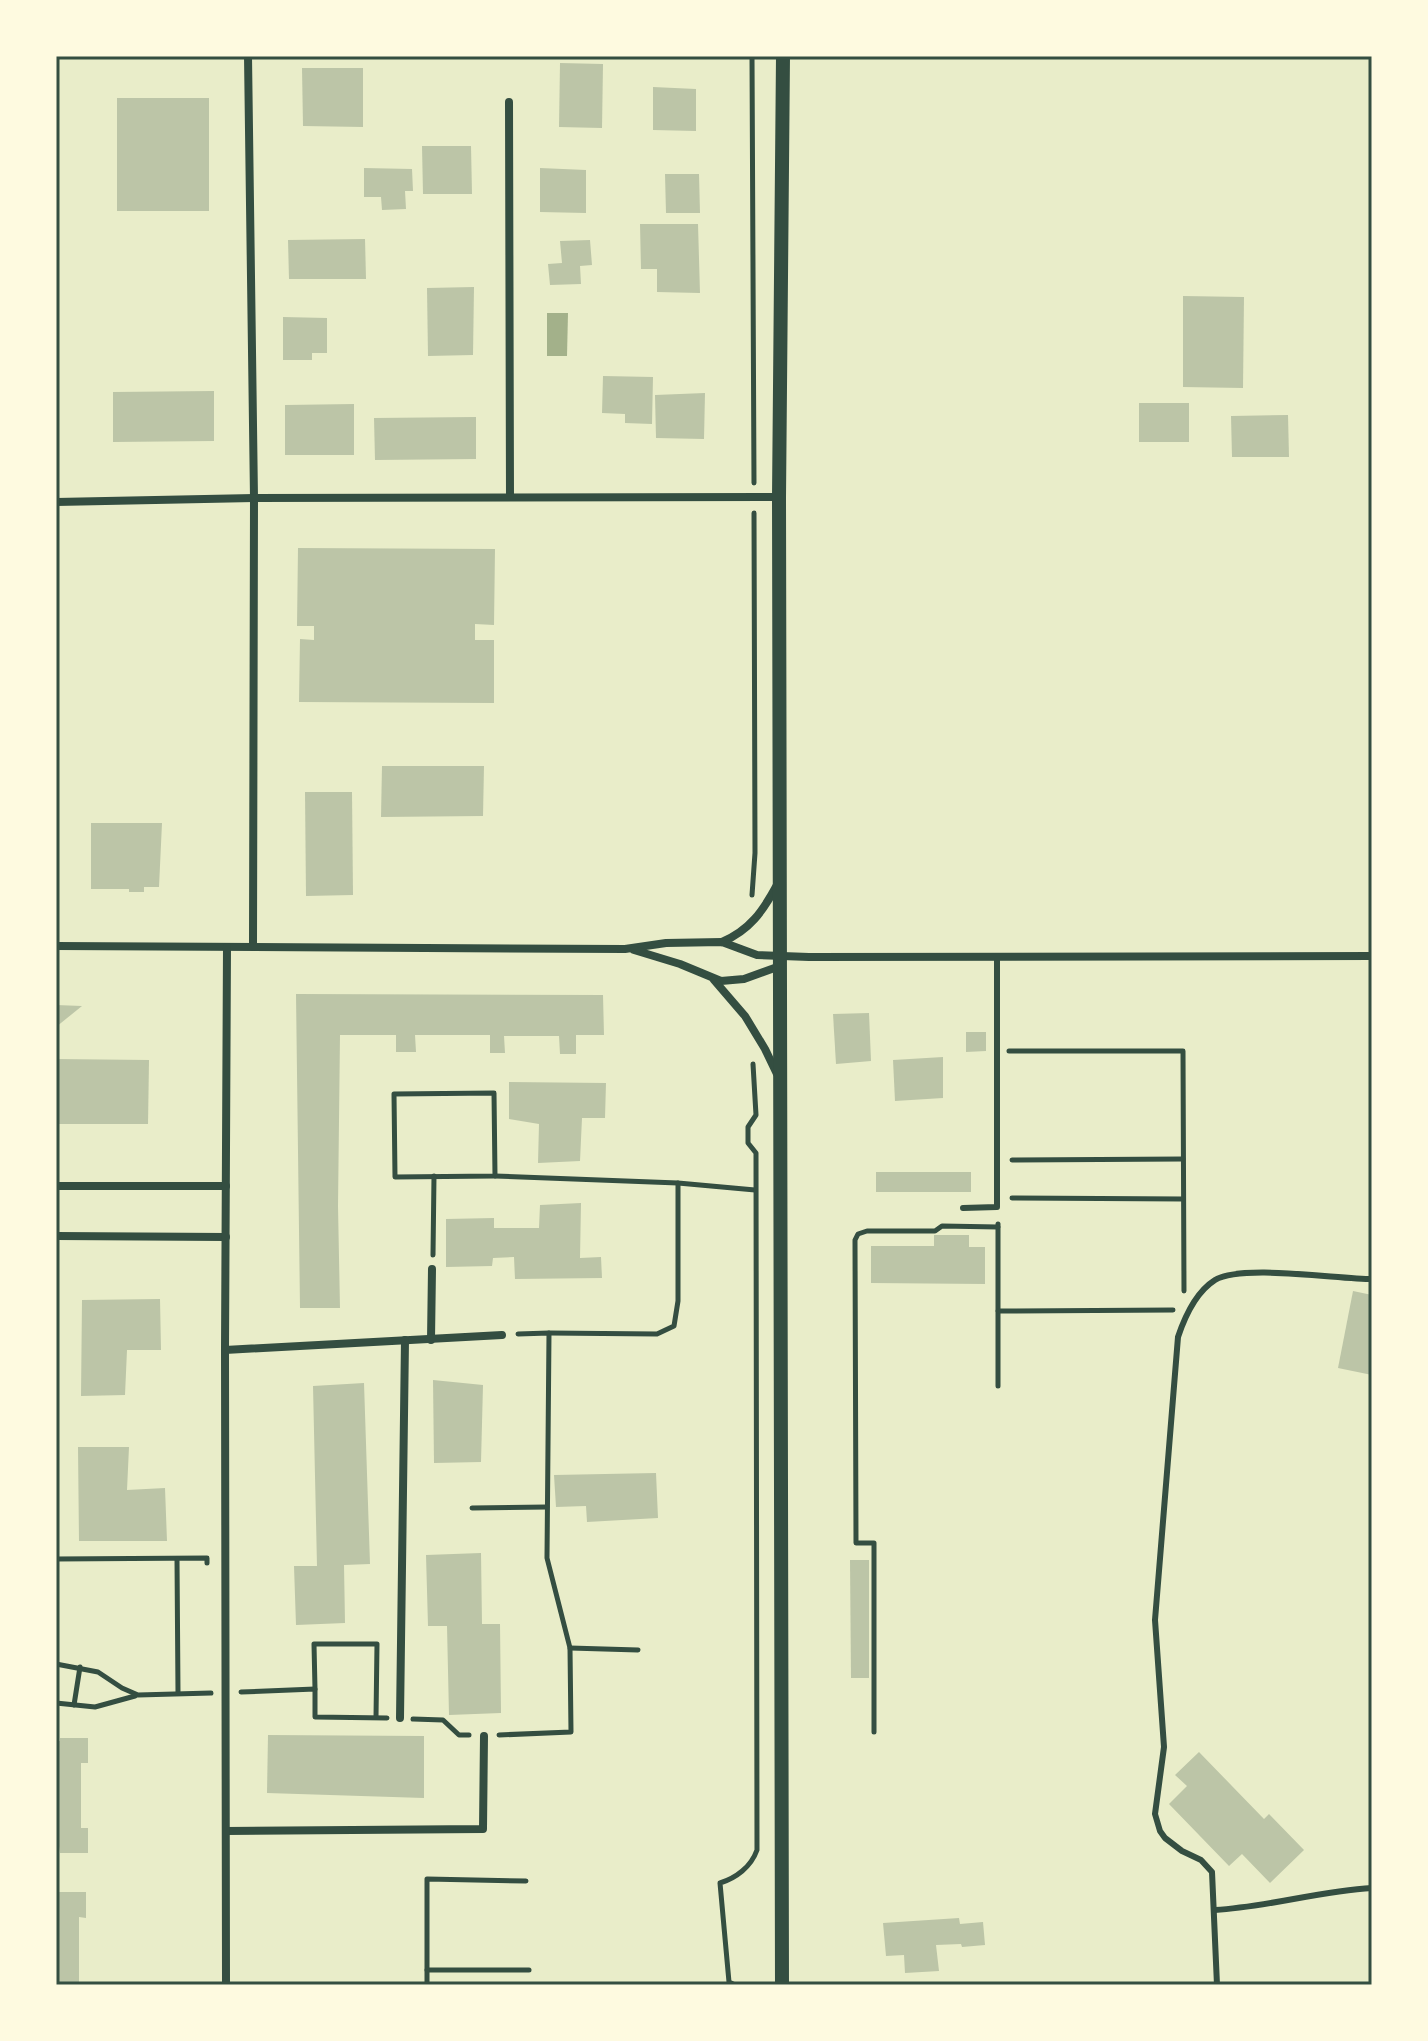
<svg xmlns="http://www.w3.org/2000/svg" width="1428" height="2041" viewBox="0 0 1428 2041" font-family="'Open Sans',sans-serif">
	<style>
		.water { fill: #a3b18a }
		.building { fill: #bcc5a7 }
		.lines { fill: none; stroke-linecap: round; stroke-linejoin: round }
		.path { stroke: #344e41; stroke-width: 5 }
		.service { stroke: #344e41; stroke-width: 6 }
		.minor { stroke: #344e41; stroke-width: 8 }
		.tertiary { stroke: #344e41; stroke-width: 14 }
		.neatline { fill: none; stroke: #344e41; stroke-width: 3 }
	</style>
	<rect width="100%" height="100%" fill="#e9edc9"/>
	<path class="water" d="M 547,313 L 568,313 L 567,356 L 547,356 Z"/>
	<g class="building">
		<path d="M 560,63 L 603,64 L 602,128 L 559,127 Z"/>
		<path d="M 302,68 L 363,68 L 363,127 L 303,126 Z"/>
		<path d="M 653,87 L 696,89 L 696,131 L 653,130 Z"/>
		<rect x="117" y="98" width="92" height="113"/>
		<path d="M 422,146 L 471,146 L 472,194 L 423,194 Z"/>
		<path d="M 364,168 L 412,169 L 413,191 L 405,191 L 406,209 L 382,210 L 381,197 L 364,197 Z"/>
		<path d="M 540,168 L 586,170 L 586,213 L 540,212 Z"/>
		<path d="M 665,174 L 699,174 L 700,213 L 666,213 Z"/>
		<path d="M 640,224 L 698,224 L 700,293 L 657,292 L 657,269 L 641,269 Z"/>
		<path d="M 365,239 L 366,279 L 289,279 L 288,240 Z"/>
		<path d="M 590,240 L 592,265 L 580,266 L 581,284 L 550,285 L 548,264 L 562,263 L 560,241 Z"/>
		<path d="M 474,287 L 473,355 L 428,356 L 427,288 Z"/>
		<path d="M 1183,296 L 1244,297 L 1243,388 L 1183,387 Z"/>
		<path d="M 283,317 L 327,318 L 327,353 L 312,353 L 312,360 L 283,360 Z"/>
		<path d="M 603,376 L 653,377 L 652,424 L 625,423 L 625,414 L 602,413 Z"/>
		<path d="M 214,391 L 214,441 L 113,442 L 113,392 Z"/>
		<path d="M 705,393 L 704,439 L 656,438 L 655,395 Z"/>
		<rect x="1139" y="403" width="50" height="39"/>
		<path d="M 354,404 L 354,455 L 285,455 L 285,405 Z"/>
		<path d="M 1288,415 L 1289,457 L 1232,457 L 1231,416 Z"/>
		<path d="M 476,417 L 476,459 L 375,460 L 374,418 Z"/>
		<path d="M 298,548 L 495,549 L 494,625 L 475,624 L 475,640 L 494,640 L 494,703 L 299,702 L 300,639 L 314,640 L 314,626 L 297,626 Z"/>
		<path d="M 382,766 L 484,766 L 483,816 L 381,817 Z"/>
		<path d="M 305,792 L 352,792 L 353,895 L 306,896 Z"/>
		<path d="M 91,823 L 162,823 L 159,887 L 144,887 L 144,892 L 129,892 L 129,889 L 91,889 Z"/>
		<path d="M 296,994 L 603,995 L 604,1035 L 576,1035 L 576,1054 L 560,1054 L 559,1036 L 504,1036 L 505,1053 L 490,1053 L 490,1035 L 415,1035 L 416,1052 L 396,1052 L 396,1035 L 340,1035 L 338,1206 L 340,1308 L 300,1308 Z"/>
		<path d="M 56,1005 L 82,1006 L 56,1027 Z"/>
		<path d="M 869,1013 L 871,1061 L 836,1064 L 833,1014 Z"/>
		<path d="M 966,1032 L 986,1032 L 986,1051 L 966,1052 Z"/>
		<path d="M 943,1057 L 943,1098 L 895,1101 L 893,1060 Z"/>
		<path d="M 56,1059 L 149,1060 L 148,1124 L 56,1124 Z"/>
		<path d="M 509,1082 L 606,1083 L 605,1118 L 582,1118 L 580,1161 L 538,1163 L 539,1124 L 509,1119 Z"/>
		<rect x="876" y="1172" width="95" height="20"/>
		<path d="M 581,1203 L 580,1258 L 601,1257 L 602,1278 L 515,1279 L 514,1257 L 493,1258 L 492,1266 L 446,1267 L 446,1219 L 494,1218 L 494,1228 L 539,1228 L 540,1205 Z"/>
		<path d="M 934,1235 L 969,1235 L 969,1247 L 985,1247 L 985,1284 L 871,1283 L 871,1246 L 934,1246 Z"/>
		<path d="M 1353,1291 L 1372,1295 L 1372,1375 L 1338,1368 Z"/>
		<path d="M 160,1299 L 161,1350 L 127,1350 L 125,1395 L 81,1396 L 82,1300 Z"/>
		<path d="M 433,1380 L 483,1385 L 481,1462 L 434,1463 Z"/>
		<path d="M 364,1383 L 370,1564 L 344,1565 L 345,1623 L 296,1625 L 294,1566 L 317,1566 L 313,1386 Z"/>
		<path d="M 78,1447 L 129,1447 L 127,1490 L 165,1488 L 167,1541 L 79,1541 Z"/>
		<path d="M 656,1473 L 658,1518 L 587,1522 L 586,1506 L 556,1507 L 554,1475 Z"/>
		<path d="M 481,1553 L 482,1624 L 500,1624 L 501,1713 L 449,1715 L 447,1626 L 428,1626 L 426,1555 Z"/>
		<path d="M 850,1560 L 869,1560 L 869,1678 L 851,1678 Z"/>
		<path d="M 268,1735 L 424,1736 L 424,1798 L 267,1793 Z"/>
		<path d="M 60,1738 L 88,1738 L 88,1763 L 81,1763 L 81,1828 L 88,1828 L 88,1853 L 60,1853 L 59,1846 L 56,1846 L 56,1741 L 60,1741 Z"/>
		<path d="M 1199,1752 L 1264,1819 L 1269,1814 L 1304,1850 L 1270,1883 L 1242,1854 L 1229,1866 L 1169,1804 L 1187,1786 L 1175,1775 Z"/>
		<path d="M 58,1892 L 86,1892 L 86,1918 L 79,1917 L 79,1985 L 56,1985 Z"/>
		<path d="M 959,1918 L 960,1924 L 983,1922 L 985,1945 L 962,1947 L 961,1944 L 936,1945 L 939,1971 L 905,1973 L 904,1955 L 886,1956 L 883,1923 Z"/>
	</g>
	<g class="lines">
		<g class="path">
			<path d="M 752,56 L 754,483"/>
			<path d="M 752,895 L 755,853 L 754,513"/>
			<path d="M 1009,1051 L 1183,1051 L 1184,1291"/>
			<path d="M 494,1093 L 495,1176 L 395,1177 L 394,1094 Z"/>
			<path d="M 1012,1160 L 1183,1159"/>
			<path d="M 495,1176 L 678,1183"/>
			<path d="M 1012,1198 L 1183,1199"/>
			<path d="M 998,1224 L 998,1386"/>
			<path d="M 433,1255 L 434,1176"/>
			<path d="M 998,1311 L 1173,1310"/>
			<path d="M 549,1333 L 657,1334 L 674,1326 L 678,1301 L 678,1183 L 755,1190"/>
			<path d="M 472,1508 L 547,1507"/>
			<path d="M 56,1559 L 207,1558 L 207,1563"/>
			<path d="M 177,1559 L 178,1693"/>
			<path d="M 570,1648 L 638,1650"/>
			<path d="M 56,1664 L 98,1672 L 122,1688 L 138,1695 L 211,1693"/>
			<path d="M 315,1689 L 314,1644 L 377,1644 L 376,1717"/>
			<path d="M 241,1692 L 315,1689 L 315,1717 L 387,1718"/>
			<path d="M 56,1703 L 95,1707 L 135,1696"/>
			<path d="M 74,1705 L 80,1667"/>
			<path d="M 413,1719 L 443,1720 L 459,1735 L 469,1735"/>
			<path d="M 874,1732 L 874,1543 L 856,1543 L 855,1240 L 858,1234 L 867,1231 L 935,1231 L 942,1226 L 998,1227"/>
			<path d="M 499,1735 L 571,1732 L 570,1648 L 547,1558 L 549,1333 L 518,1334"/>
			<path d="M 427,1970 L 529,1970"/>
			<path d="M 427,1985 L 427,1879 L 526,1881"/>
			<path d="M 735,1985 L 729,1982 L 720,1883 C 736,1878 751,1867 757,1850 L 756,1153 L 748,1143 L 748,1127 L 756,1115 L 753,1064"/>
		</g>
		<g class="service">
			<path d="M 963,1208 L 997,1207 L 997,957"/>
			<path d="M 1215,1910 C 1268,1907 1319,1891 1372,1888"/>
			<path d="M 1217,1985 L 1212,1872 L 1201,1860 L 1182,1851 L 1165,1838 L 1160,1831 L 1155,1814 L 1164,1747 L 1155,1620 L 1178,1337 C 1185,1316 1196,1292 1215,1280 C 1242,1264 1337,1279 1372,1279"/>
		</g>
		<g class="minor">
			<path d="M 248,56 L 254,498 L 253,947"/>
			<path d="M 509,102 L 510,497"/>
			<path d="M 56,502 L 254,498 L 779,497"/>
			<path d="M 722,942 C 750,930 763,911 777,885"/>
			<path d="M 56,946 L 625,949 L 666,943 L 722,942 L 757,955 L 809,957 L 1372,956"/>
			<path d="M 634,950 L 680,964 L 721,981 L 744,979 L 780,966"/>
			<path d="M 714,980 L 745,1016 L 765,1049 L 777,1074"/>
			<path d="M 56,1186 L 226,1186"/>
			<path d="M 56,1236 L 226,1237"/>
			<path d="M 431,1340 L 432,1269"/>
			<path d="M 225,1350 L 502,1335"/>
			<path d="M 400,1718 L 405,1340"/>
			<path d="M 226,1831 L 483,1829 L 484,1736"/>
			<path d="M 226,1985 L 225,1350 L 227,947"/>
		</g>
		<path class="tertiary" d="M 782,1985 L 779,497 L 783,56"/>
	</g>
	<rect width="1428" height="2041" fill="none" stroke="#fefae0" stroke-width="116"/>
	<rect x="58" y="58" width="1312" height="1925" class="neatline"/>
</svg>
